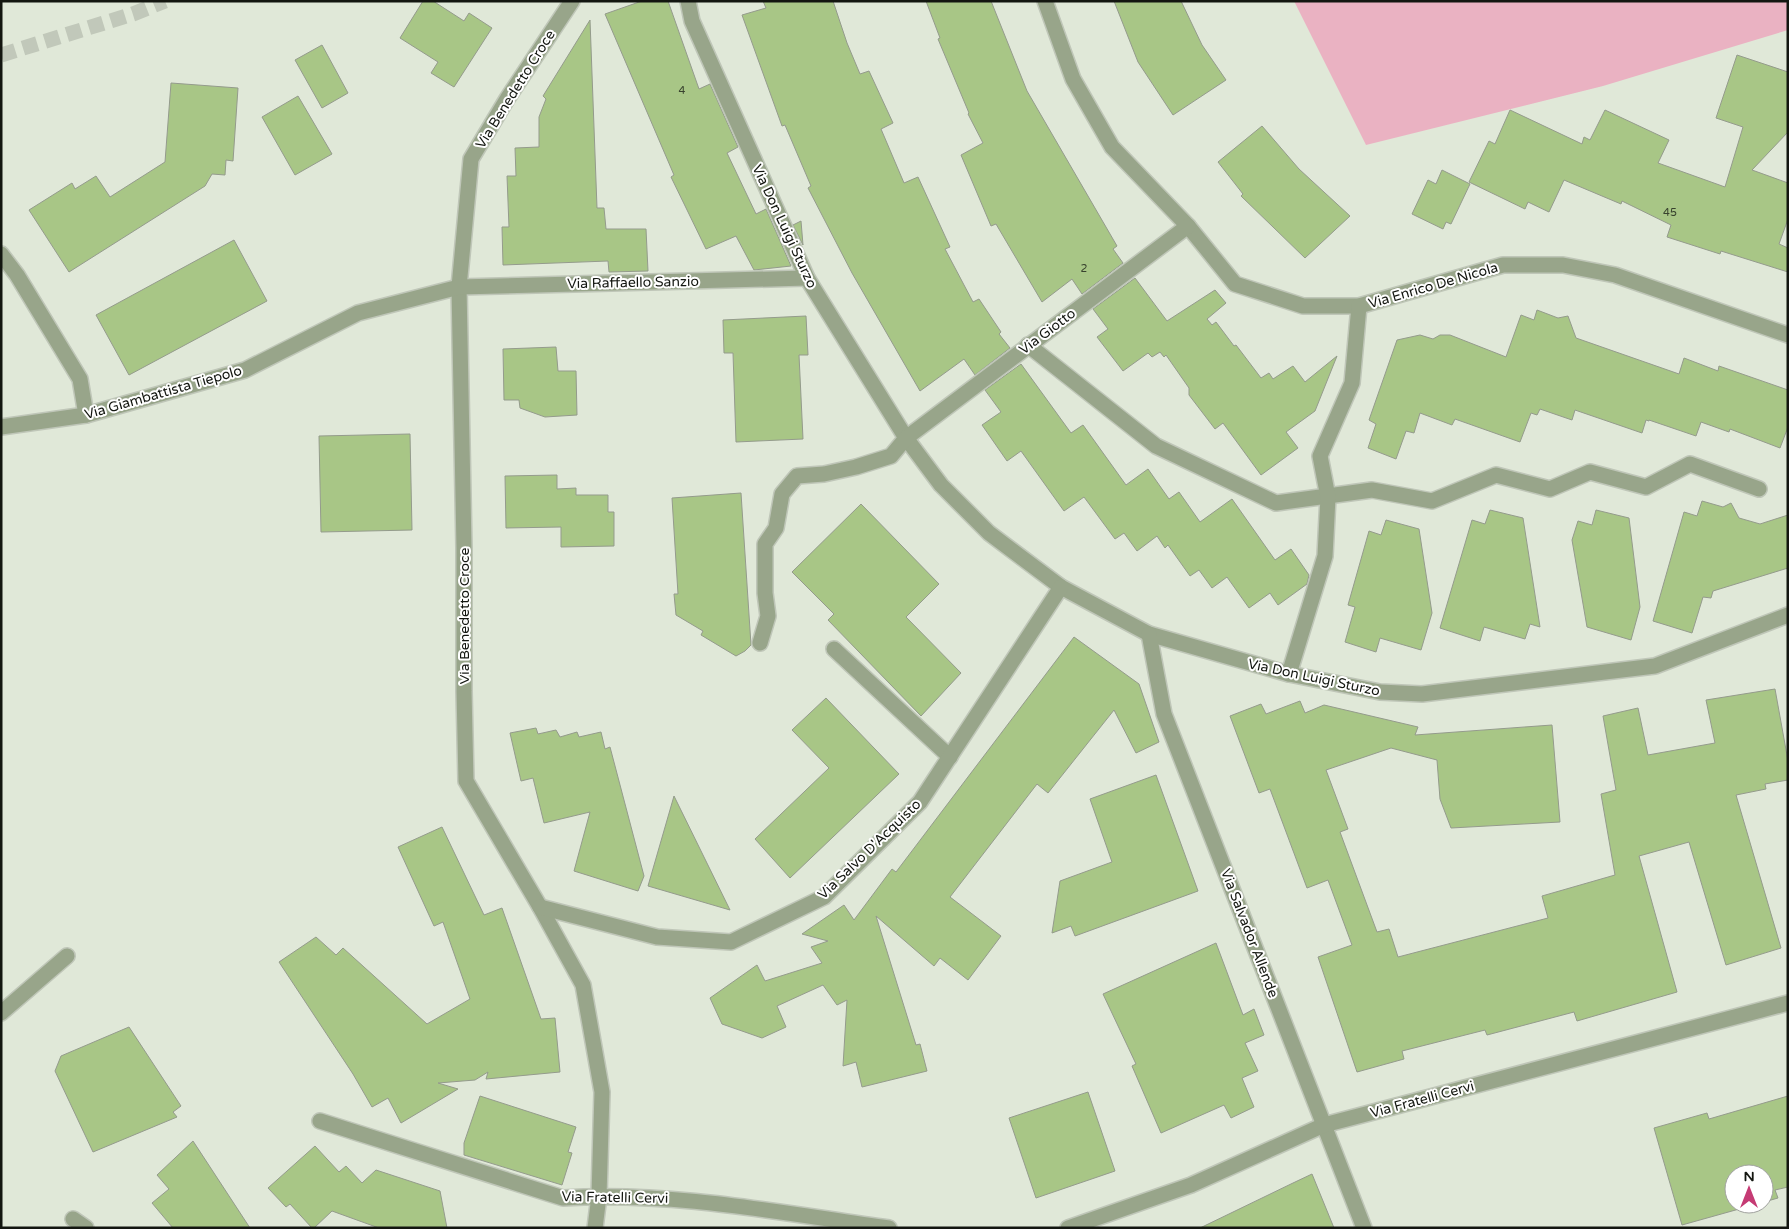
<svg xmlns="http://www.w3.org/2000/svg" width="1789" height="1229" viewBox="0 0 1789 1229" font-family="'Varela Round',sans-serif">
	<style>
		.green { fill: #eab2c2 }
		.building { fill: #a8c686; stroke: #949b8c }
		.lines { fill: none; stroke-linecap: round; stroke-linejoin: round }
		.primary-tunnel { stroke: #c1c8ba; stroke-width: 15; stroke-dasharray: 15 8; stroke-linecap: butt }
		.minor-casing { stroke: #bfc6b8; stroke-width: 18 }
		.minor { stroke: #98a58a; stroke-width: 15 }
		.labels { text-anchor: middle; stroke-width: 4; stroke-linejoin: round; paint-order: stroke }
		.number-label { font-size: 11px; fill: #38422e }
		.street-label { font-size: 14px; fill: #131610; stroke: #fff }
	</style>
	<rect width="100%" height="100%" fill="#e0e8d8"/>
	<path class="green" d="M 1294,1 L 1788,1 L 1788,30 L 1603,86 L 1366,145 Z"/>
	<g class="building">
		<path d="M 423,1 L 433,1 L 464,21 L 469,13 L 492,28 L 454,87 L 431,73 L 438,62 L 400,38 Z"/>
		<path d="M 642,1 L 668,1 L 699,89 L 710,84 L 738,147 L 727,153 L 756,214 L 766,209 L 791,266 L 754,270 L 736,236 L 706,249 L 671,177 L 674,175 L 605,14 Z"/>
		<path d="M 763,1 L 833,1 L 847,43 L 860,74 L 869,71 L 893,123 L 881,129 L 904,183 L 918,177 L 950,247 L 945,249 L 973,302 L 979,299 L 1001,332 L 999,334 L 1010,348 L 975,375 L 964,359 L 920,391 L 852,273 L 808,188 L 811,186 L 785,125 L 782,126 L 742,15 L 766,8 Z"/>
		<path d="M 926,1 L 991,1 L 1027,91 L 1117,246 L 1113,249 L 1123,263 L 1082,294 L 1072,279 L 1042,302 L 996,224 L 991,226 L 961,155 L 983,143 L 968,114 L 969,113 L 938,39 L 940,38 Z"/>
		<path d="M 1114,1 L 1181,1 L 1202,45 L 1226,80 L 1173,115 L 1138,62 Z"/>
		<path d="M 590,20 L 597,208 L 604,208 L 606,229 L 646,229 L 648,271 L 609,272 L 608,261 L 503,265 L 502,227 L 509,227 L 507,176 L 516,176 L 515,148 L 539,147 L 539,117 L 546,99 L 543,96 Z"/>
		<path d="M 322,45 L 348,93 L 322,108 L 295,60 Z"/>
		<path d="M 1737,55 L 1788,72 L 1788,132 L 1752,170 L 1788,183 L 1788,219 L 1779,244 L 1788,248 L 1788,272 L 1721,251 L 1720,254 L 1667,237 L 1671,225 L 1622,201 L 1621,204 L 1564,180 L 1549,212 L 1528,202 L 1525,209 L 1469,182 L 1489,141 L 1495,144 L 1510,110 L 1582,144 L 1584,137 L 1590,140 L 1605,110 L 1669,140 L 1658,163 L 1725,187 L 1743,127 L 1716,118 Z"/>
		<path d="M 171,83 L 238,88 L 233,161 L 226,160 L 225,175 L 212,174 L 205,186 L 69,272 L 29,210 L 72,183 L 75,189 L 96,176 L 110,197 L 165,162 Z"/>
		<path d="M 298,96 L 332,154 L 295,175 L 262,117 Z"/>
		<path d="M 1262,126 L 1299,169 L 1350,216 L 1305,258 L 1241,196 L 1243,194 L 1218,162 Z"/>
		<path d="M 1442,170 L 1470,184 L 1451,224 L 1446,222 L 1443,229 L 1412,214 L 1428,180 L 1436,184 Z"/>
		<path d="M 801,221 L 803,245 L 793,225 Z"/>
		<path d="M 234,240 L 267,301 L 129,375 L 96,315 Z"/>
		<path d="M 1135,278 L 1167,321 L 1215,290 L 1226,303 L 1207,319 L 1212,325 L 1216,322 L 1234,346 L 1236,345 L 1261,378 L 1269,373 L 1273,379 L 1293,366 L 1305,382 L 1337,356 L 1315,411 L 1286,432 L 1298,448 L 1261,475 L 1223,423 L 1215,429 L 1189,395 L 1189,388 L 1166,355 L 1164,357 L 1160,352 L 1152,357 L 1148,353 L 1123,371 L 1097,337 L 1108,329 L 1093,309 Z"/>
		<path d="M 1537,310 L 1558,318 L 1568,316 L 1576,338 L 1679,374 L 1684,358 L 1718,371 L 1719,366 L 1788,390 L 1788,427 L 1780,448 L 1730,429 L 1729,432 L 1701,422 L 1696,436 L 1649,420 L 1649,421 L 1646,420 L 1642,433 L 1575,410 L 1572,420 L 1540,409 L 1537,415 L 1531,413 L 1520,442 L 1455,419 L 1452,425 L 1420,413 L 1414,433 L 1406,431 L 1396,459 L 1368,448 L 1376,424 L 1369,420 L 1397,340 L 1420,335 L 1433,339 L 1440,335 L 1450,335 L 1506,357 L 1521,315 L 1534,320 Z"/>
		<path d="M 806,316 L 808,355 L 799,355 L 803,439 L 736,442 L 733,353 L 724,353 L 723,320 Z"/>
		<path d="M 556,347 L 558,371 L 576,371 L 577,415 L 545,417 L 520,408 L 519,400 L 504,400 L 503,349 Z"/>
		<path d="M 1021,364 L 1071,433 L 1083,425 L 1126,485 L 1148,469 L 1169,499 L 1179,492 L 1200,522 L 1232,499 L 1275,560 L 1291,549 L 1309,575 L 1307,584 L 1278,605 L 1270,593 L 1249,608 L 1227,577 L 1212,588 L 1199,570 L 1190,576 L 1168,545 L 1165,548 L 1157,536 L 1137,551 L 1124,533 L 1115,539 L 1084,497 L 1064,511 L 1021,451 L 1007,461 L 982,425 L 1001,412 L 985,390 Z"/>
		<path d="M 410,434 L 412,530 L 321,532 L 319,436 Z"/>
		<path d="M 557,475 L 557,489 L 576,488 L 576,495 L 608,495 L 608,512 L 614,512 L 614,546 L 561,547 L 561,527 L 506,528 L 505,476 Z"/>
		<path d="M 741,493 L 751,645 L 745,651 L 736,656 L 701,635 L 703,631 L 676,615 L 674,594 L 678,594 L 672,498 Z"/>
		<path d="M 1702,501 L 1723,507 L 1731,503 L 1739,518 L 1760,524 L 1788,515 L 1788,568 L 1713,591 L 1711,598 L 1703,597 L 1692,633 L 1653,621 L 1684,512 L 1697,516 Z"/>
		<path d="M 861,504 L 939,584 L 906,617 L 961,673 L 921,716 L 828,620 L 834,614 L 792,572 Z"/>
		<path d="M 1490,510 L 1523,518 L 1540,627 L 1530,624 L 1525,639 L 1484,627 L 1480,641 L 1440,628 L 1472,520 L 1485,524 Z"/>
		<path d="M 1596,510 L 1629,518 L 1640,607 L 1631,640 L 1587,627 L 1572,540 L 1578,521 L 1592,525 Z"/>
		<path d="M 1386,520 L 1419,529 L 1432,613 L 1421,650 L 1380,638 L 1376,652 L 1345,642 L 1355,607 L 1348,605 L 1369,531 L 1381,535 Z"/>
		<path d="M 1074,637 L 1139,684 L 1159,742 L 1136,753 L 1114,710 L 1048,793 L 1037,784 L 950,897 L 1001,936 L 968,980 L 940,958 L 934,966 L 876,916 L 916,1045 L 920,1044 L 927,1071 L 862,1087 L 856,1062 L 843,1066 L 847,1000 L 837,1005 L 823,985 L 777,1006 L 786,1027 L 762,1038 L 722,1024 L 710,998 L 757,965 L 765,981 L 822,963 L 811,947 L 828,941 L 802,934 L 844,905 L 854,920 L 892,869 L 896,872 Z"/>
		<path d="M 1775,689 L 1788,761 L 1788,780 L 1765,784 L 1766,789 L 1736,795 L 1781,948 L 1726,965 L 1689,842 L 1639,856 L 1677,992 L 1577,1021 L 1574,1012 L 1487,1035 L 1485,1030 L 1402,1051 L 1404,1059 L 1357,1072 L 1318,957 L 1352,945 L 1328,880 L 1307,888 L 1270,789 L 1259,793 L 1230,716 L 1261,704 L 1266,714 L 1300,701 L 1305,713 L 1324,705 L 1418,727 L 1415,735 L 1552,725 L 1560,822 L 1451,828 L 1440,799 L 1437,760 L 1391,748 L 1326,770 L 1348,829 L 1340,832 L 1377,932 L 1389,929 L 1398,957 L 1548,918 L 1542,896 L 1615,875 L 1601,794 L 1616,790 L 1603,716 L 1638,708 L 1648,755 L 1715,743 L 1706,700 Z"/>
		<path d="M 826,698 L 899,774 L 790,878 L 755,839 L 829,768 L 792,730 Z"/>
		<path d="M 536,728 L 538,734 L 556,730 L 560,737 L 577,732 L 579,737 L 601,732 L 605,749 L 610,747 L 644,876 L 638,891 L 574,871 L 590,812 L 544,823 L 533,778 L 521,781 L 510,733 Z"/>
		<path d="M 1156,775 L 1198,891 L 1075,936 L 1071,926 L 1052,933 L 1060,881 L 1112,862 L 1090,799 Z"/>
		<path d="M 674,796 L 730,910 L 648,886 Z"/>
		<path d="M 442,827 L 484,915 L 502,908 L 541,1019 L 555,1018 L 560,1072 L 486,1079 L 488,1072 L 475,1080 L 438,1083 L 458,1089 L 401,1123 L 388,1098 L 372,1107 L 353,1074 L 279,962 L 316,937 L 336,955 L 343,948 L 427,1024 L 470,999 L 443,922 L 434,926 L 398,847 Z"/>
		<path d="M 1216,943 L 1243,1015 L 1254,1009 L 1264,1035 L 1245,1043 L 1258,1071 L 1242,1078 L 1254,1107 L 1231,1118 L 1224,1105 L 1161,1133 L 1132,1066 L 1136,1064 L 1103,994 Z"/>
		<path d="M 129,1027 L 181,1106 L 173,1112 L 177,1117 L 93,1152 L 55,1071 L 61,1056 Z"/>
		<path d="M 1088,1092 L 1115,1171 L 1036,1198 L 1009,1118 Z"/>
		<path d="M 480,1096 L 576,1127 L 568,1152 L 572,1153 L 562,1185 L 464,1155 L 464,1143 Z"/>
		<path d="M 1788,1096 L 1788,1187 L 1775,1190 L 1778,1198 L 1764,1202 L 1764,1174 L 1734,1174 L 1734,1204 L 1757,1204 L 1682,1225 L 1654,1128 L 1707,1113 L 1709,1119 Z"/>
		<path d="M 193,1141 L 250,1228 L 173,1228 L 152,1203 L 169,1189 L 157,1175 Z"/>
		<path d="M 315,1146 L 339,1172 L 346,1166 L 362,1183 L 376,1170 L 440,1191 L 447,1228 L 379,1228 L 332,1211 L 314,1228 L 312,1228 L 290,1204 L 286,1207 L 268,1188 Z"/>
		<path d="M 1312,1174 L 1334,1228 L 1200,1228 L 1293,1183 Z"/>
	</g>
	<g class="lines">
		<path class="primary-tunnel" d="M 1,55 L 133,14 L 165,1"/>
		<g class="minor-casing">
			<g id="minor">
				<path d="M 572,1 L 507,99 L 471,159 L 459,287 L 464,548 L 464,691 L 466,781 L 540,907 L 583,985 L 602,1092 L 599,1196 L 595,1228"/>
				<path d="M 688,1 L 692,21 L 807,278 L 906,438 L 941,485 L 989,533 L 1061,587 L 1149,634 L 1289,674 L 1380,692 L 1422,694 L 1655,666 L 1788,615"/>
				<path d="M 1045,1 L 1073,79 L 1112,147 L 1188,226 L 1235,284 L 1303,306 L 1359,306 L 1503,265 L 1563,265 L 1615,275 L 1788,335"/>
				<path d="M 1,254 L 17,275 L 80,379 L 86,415"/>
				<path d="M 1028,345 L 1156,446 L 1276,503 L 1372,490 L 1432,501 L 1496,475 L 1550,489 L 1590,472 L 1646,487 L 1690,464 L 1759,489"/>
				<path d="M 1,427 L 86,415 L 245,370 L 358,313 L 459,287 L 807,278"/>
				<path d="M 1149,634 L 1164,714 L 1364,1228"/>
				<path d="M 760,643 L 768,616 L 765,593 L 765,544 L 776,528 L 782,494 L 797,476 L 824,474 L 856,467 L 891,456 L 906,438 L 1188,226"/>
				<path d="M 834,649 L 950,757"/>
				<path d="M 1289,674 L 1325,556 L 1328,497 L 1320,456 L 1352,383 L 1359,306"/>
				<path d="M 540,907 L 657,937 L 731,942 L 824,897 L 920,802 L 1061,587"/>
				<path d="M 1,1013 L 67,956"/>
				<path d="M 320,1121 L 563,1198 C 672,1191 781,1213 889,1228"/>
				<path d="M 73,1219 L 86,1228"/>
				<path d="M 1068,1228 L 1191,1185 L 1324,1125 L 1788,1003"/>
			</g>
		</g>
		<use href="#minor" class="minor"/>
	</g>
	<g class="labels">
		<g class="number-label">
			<text x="682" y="94">4</text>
			<text x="1670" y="216">45</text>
			<text x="1084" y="272">2</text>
		</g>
		<g class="street-label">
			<text transform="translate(515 89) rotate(-58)" y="5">Via Benedetto Croce</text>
			<text transform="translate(785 226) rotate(65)" y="5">Via Don Luigi Sturzo</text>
			<text transform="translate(633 282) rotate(-1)" y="5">Via Raffaello Sanzio</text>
			<text transform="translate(1433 285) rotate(-16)" y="5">Via Enrico De Nicola</text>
			<text transform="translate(1047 331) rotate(-37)" y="5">Via Giotto</text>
			<text transform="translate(163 392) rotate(-16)" y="5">Via Giambattista Tiepolo</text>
			<text transform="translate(464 616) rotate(-90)" y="5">Via Benedetto Croce</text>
			<text transform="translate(1314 677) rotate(12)" y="5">Via Don Luigi Sturzo</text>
			<text transform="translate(869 849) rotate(-44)" y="5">Via Salvo D'Acquisto</text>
			<text transform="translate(1250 933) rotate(69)" y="5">Via Salvador Allende</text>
			<text transform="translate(1422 1099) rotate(-15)" y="5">Via Fratelli Cervi</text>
			<text transform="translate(615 1197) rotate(1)" y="5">Via Fratelli Cervi</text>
		</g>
	</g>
	<rect width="1789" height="1229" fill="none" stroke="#131610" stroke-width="5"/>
	<g transform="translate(1749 1189)"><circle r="24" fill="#ffffff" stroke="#a1a29f"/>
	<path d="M0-4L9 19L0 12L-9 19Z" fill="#c53b74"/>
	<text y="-8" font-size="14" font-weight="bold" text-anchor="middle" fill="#131610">N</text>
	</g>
</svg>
